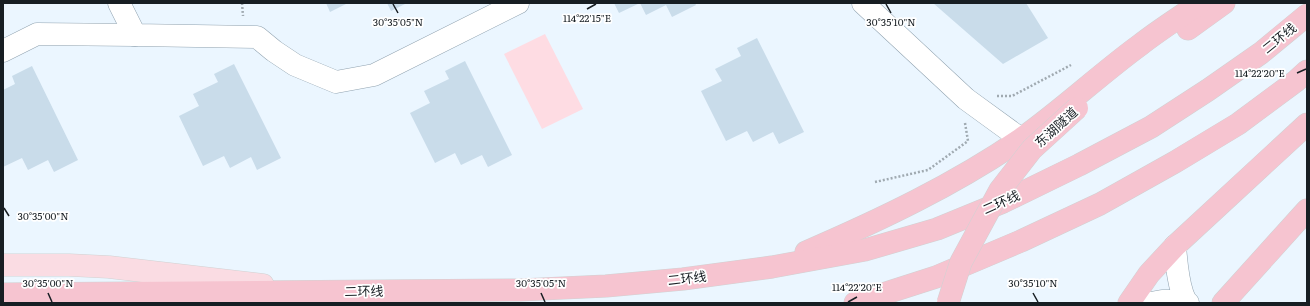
<svg xmlns="http://www.w3.org/2000/svg" width="1310" height="306" viewBox="0 0 1310 306" font-family="Literata,'Noto Sans SC',serif">
	<style>
		.green { fill: #fedce3 }
		.building { fill: #c9dcea }
		.lines { fill: none; stroke-linecap: round; stroke-linejoin: round }
		.minor-casing { stroke: #91a3b0; stroke-width: 23 }
		.major-casing { stroke: #d1d2d3; stroke-width: 23 }
		.highway-casing { stroke: #d1d2d3; stroke-width: 23 }
		.path { stroke: #a0aab1; stroke-width: 2.5; stroke-dasharray: 2 2; stroke-linecap: butt }
		.minor { stroke: #fff; stroke-width: 22 }
		.major { stroke: #fadce3; stroke-width: 22 }
		.highway { stroke: #f6c4d0; stroke-width: 22 }
		.highway-bridge-casing { stroke: #d1d2d3; stroke-width: 23; stroke-linecap: butt }
		.highway-bridge { stroke: #f6c4d0; stroke-width: 22 }
		.ticks { fill: none; stroke: #171e23; stroke-width: 1.5 }
		.labels { text-anchor: middle; stroke-width: 3.5; stroke-linejoin: round; paint-order: stroke }
		.street-label { font-size: 13px; fill: #171e23; stroke: #fff }
		.ticks-label { font-size: 10px; text-anchor: middle; fill: #171e23; stroke: #fff; stroke-width: 3.5; stroke-linejoin: round; paint-order: stroke }
	</style>
	<rect width="100%" height="100%" fill="#ebf6ff"/>
	<path class="green" d="M 545,34 L 583,109 L 542,129 L 504,54 Z"/>
	<g class="building">
		<path d="M 326,3 L 348,3 L 330,12 Z"/>
		<path d="M 387,3 L 407,3 L 391,11 Z"/>
		<path d="M 614,3 L 695,3 L 696,5 L 672,17 L 666,5 L 646,15 L 640,3 L 619,13 Z"/>
		<path d="M 933,3 L 1026,3 L 1048,38 L 1003,64 Z"/>
		<path d="M 757,38 L 804,132 L 779,144 L 773,132 L 753,142 L 747,131 L 726,141 L 701,91 L 722,81 L 715,69 L 741,56 L 737,48 Z"/>
		<path d="M 465,61 L 512,155 L 488,167 L 482,155 L 461,165 L 455,153 L 435,163 L 410,113 L 430,103 L 424,91 L 449,79 L 445,71 Z"/>
		<path d="M 234,64 L 281,158 L 257,170 L 251,157 L 230,168 L 224,156 L 203,166 L 179,116 L 199,106 L 193,94 L 218,82 L 214,74 Z"/>
		<path d="M 32,66 L 78,160 L 54,172 L 48,160 L 28,170 L 22,158 L 3,167 L 3,90 L 15,84 L 12,76 Z"/>
	</g>
	<g class="lines">
		<g class="minor-casing">
			<g id="minor">
				<path d="M 119,3 L 135,35 L 257,37 L 274,51 L 295,65 L 336,82 L 374,75 L 518,3"/>
				<path d="M 863,3 L 966,99 L 1021,139"/>
				<path d="M 3,51 L 37,34 L 135,35"/>
				<path d="M 1175,246 C 1176,259 1179,296 1188,303"/>
				<path d="M 1151,303 L 1162,301 L 1185,301"/>
			</g>
		</g>
		<g class="major-casing">
			<path id="major" d="M 3,265 L 69,265 L 109,267 L 263,285"/>
		</g>
		<g class="highway-casing">
			<g id="highway">
				<path d="M 1188,29 L 1224,3"/>
				<path d="M 806,252 C 880,220 954,185 1021,139 C 1062,110 1099,75 1140,45 C 1159,30 1180,17 1200,3"/>
				<path d="M 3,294 L 520,290 L 606,286 L 683,279 L 772,267 L 865,250 L 937,229 L 1003,202 L 1079,165 L 1151,127 L 1208,90 L 1261,53 L 1307,15"/>
				<path d="M 855,303 L 936,277 L 1021,241 L 1100,204 L 1175,162 L 1238,124 L 1296,81 L 1307,71"/>
				<path d="M 1129,303 L 1149,274 L 1175,246 L 1307,124"/>
				<path d="M 1223,303 L 1307,210"/>
			</g>
		</g>
		<g class="path">
			<path d="M 242,3 L 243,16"/>
			<path d="M 997,96 L 1012,96 L 1071,65"/>
			<path d="M 875,182 L 928,170 L 968,141 L 965,123"/>
		</g>
		<use href="#minor" class="minor"/>
		<use href="#major" class="major"/>
		<use href="#highway" class="highway"/>
		<g class="highway-bridge-casing">
			<path id="highway-bridge" d="M 948,303 L 961,262 L 1000,190 L 1032,149 L 1077,108"/>
		</g>
		<use href="#highway-bridge" class="highway-bridge"/>
	</g>
	<path class="ticks" d="M 393,4 L 398,13M 886,4 L 891,13M 587,9 L 596,4M 1297,73 L 1306,69M 4,208 L 9,216M 48,293 L 52,302M 541,293 L 545,302M 1033,293 L 1038,302M 848,302 L 857,297"/>
	<g class="labels">
		<g class="street-label">
			<text transform="translate(1279 38) rotate(-39)" y="5">二环线</text>
			<text transform="translate(1056 127) rotate(-42)" y="5">东湖隧道</text>
			<text transform="translate(1001 202) rotate(-24)" y="5">二环线</text>
			<text transform="translate(687 278) rotate(-7)" y="5">二环线</text>
			<text transform="translate(364 291) rotate(-1)" y="5">二环线</text>
		</g>
	</g>
	<g class="ticks-label">
		<text x="587" y="22">114°22'15"E</text>
		<text x="398" y="26">30°35'05"N</text>
		<text x="891" y="26">30°35'10"N</text>
		<text x="1260" y="77">114°22'20"E</text>
		<text x="43" y="220">30°35'00"N</text>
		<text x="48" y="287">30°35'00"N</text>
		<text x="541" y="287">30°35'05"N</text>
		<text x="1033" y="287">30°35'10"N</text>
		<text x="857" y="291">114°22'20"E</text>
	</g>
	<rect width="1310" height="306" fill="none" stroke="#171e23" stroke-width="8"/>
</svg>
